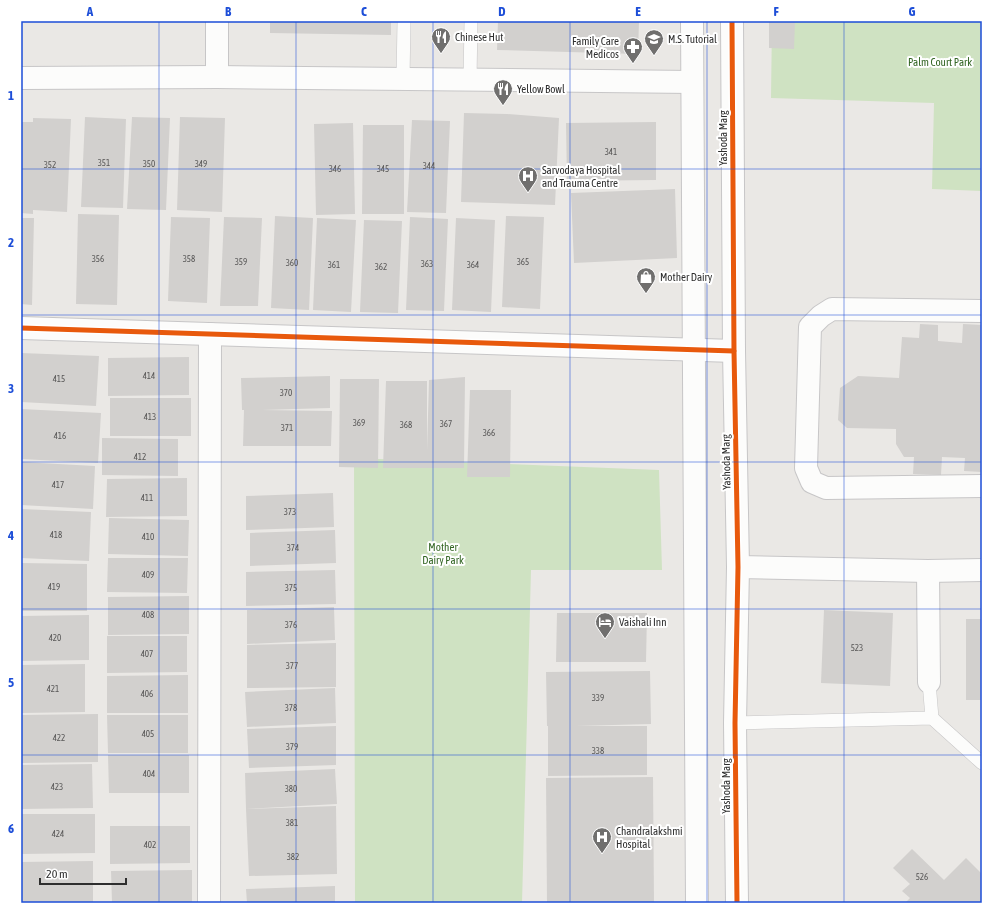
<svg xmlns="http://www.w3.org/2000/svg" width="1003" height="924" viewBox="0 0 1003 924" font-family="'Asap Condensed',sans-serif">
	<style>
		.grass { fill: #cfe2c2 }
		.building { fill: #d2d0ce }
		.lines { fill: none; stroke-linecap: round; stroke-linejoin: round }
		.lane-casing { stroke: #c7c6c7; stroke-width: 14 }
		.street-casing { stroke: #c7c6c7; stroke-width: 24 }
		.secondary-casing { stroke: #c7c6c7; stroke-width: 24 }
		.lane { stroke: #fcfcfb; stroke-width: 13 }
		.street { stroke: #fcfcfb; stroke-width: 22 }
		.secondary { stroke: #fcfcfb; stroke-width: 22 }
		.cycleway-casing { stroke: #fff; stroke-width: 8 }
		.cycleway { stroke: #e8590c; stroke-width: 5 }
		.grid { fill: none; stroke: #1d4ed8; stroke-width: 1; stroke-opacity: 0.55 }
		.labels { text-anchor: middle; stroke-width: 4; stroke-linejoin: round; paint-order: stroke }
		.number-label { font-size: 9px; fill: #585757 }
		.poi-label { font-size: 11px; fill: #2e2e2e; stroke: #fff; text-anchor: start }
		.park-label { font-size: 11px; fill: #326523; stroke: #fff }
		.street-label { font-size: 11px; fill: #2e2e2e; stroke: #fff }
		.neatline { fill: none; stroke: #1d4ed8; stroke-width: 1.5 }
		.grid-label { font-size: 13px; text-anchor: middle; font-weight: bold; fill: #1d4ed8 }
	</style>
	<rect width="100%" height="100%" fill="#eae8e5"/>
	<g class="grass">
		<path d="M 772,21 L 982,21 L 982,191 L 932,189 L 934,103 L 771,98 Z"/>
		<path d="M 354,458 L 659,470 L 662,570 L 531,570 L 522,903 L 355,903 Z"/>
	</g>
	<g class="building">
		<path d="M 270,21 L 391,21 L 391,35 L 270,33 Z"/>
		<path d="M 498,21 L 639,21 L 638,54 L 497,50 Z"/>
		<path d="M 769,21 L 795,21 L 794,49 L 769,48 Z"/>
		<path d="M 464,113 L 507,114 L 559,118 L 555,205 L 461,202 Z"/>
		<path d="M 85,117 L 126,119 L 123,208 L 81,207 Z"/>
		<path d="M 132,117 L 170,118 L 166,210 L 127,209 Z"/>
		<path d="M 180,117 L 225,118 L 222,212 L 177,210 Z"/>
		<path d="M 33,118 L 71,119 L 67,212 L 33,210 L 33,214 L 21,213 L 21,122 L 33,122 Z"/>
		<path d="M 412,120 L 450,121 L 446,213 L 407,212 Z"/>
		<path d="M 656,122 L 656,180 L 567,181 L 566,123 Z"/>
		<path d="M 353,123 L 355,214 L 316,215 L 314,124 Z"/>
		<path d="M 363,125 L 404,125 L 404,214 L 362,214 Z"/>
		<path d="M 675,189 L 677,258 L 574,263 L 571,193 Z"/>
		<path d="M 78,214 L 119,215 L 117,305 L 76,304 Z"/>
		<path d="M 275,216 L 313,218 L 309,310 L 271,308 Z"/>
		<path d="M 506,216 L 544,217 L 540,309 L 502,307 Z"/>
		<path d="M 171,217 L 210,218 L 207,303 L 168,301 Z"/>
		<path d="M 224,217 L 262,218 L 258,306 L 220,306 Z"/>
		<path d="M 410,217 L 448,219 L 444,311 L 406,310 Z"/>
		<path d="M 21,218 L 34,218 L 32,305 L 21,304 Z"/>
		<path d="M 317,218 L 356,220 L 351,312 L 313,310 Z"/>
		<path d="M 456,218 L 495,220 L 491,312 L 452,310 Z"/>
		<path d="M 364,220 L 402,221 L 398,313 L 360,312 Z"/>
		<path d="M 920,324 L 938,325 L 938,341 L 962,343 L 963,324 L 982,325 L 982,472 L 964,471 L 965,458 L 942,457 L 941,475 L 913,474 L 914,457 L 904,457 L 896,444 L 896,429 L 847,428 L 838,420 L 840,388 L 858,376 L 899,378 L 902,337 L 919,338 Z"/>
		<path d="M 21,353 L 99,356 L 96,406 L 21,402 Z"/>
		<path d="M 189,357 L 189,395 L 108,396 L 108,358 Z"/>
		<path d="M 330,376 L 330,408 L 262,410 L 332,411 L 331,446 L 243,446 L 244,410 L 242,410 L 241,378 Z"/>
		<path d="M 465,377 L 464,468 L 383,468 L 386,381 L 427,381 L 427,451 L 429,380 Z"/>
		<path d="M 340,379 L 379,379 L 378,468 L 339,467 Z"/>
		<path d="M 470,390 L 511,390 L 510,477 L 467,477 Z"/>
		<rect x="110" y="398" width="81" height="38"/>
		<path d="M 21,409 L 101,413 L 98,463 L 21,459 Z"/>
		<path d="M 102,438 L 178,439 L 178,476 L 102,475 Z"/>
		<path d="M 21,462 L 95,466 L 93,509 L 21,505 Z"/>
		<path d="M 187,478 L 187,516 L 106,517 L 107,479 Z"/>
		<path d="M 333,493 L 334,527 L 246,530 L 246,496 Z"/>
		<path d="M 21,509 L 91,512 L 89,561 L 21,558 Z"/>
		<path d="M 109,518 L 189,520 L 188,556 L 108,554 Z"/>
		<path d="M 335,530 L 336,563 L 250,566 L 250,533 Z"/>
		<path d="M 108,558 L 188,558 L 187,593 L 107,592 Z"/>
		<path d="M 21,563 L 87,564 L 87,611 L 21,611 Z"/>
		<path d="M 335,570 L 336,604 L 246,606 L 246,572 Z"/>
		<path d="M 189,596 L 189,634 L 108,635 L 108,597 Z"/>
		<path d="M 334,607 L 335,640 L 247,644 L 247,610 Z"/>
		<path d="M 824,610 L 893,613 L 890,686 L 821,683 Z"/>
		<path d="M 557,613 L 647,613 L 646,662 L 556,662 Z"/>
		<path d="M 89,615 L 89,660 L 21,661 L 21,616 Z"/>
		<rect x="966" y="619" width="16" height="81"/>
		<path d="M 107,636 L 187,636 L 187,672 L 107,673 Z"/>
		<path d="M 336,643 L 336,687 L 247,688 L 247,645 Z"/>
		<path d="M 85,664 L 85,712 L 21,713 L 21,665 Z"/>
		<path d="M 650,671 L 651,724 L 576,726 L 647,726 L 647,775 L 548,776 L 548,726 L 547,726 L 546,672 Z"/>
		<path d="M 188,675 L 188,713 L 107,713 L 107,676 Z"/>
		<path d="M 335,688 L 336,723 L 247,727 L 245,692 Z"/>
		<path d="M 98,714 L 98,762 L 21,763 L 21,715 Z"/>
		<path d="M 107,715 L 188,715 L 188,753 L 108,753 Z"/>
		<path d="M 336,726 L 336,765 L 249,768 L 247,729 Z"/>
		<path d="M 108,755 L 189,755 L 189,793 L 109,793 Z"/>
		<path d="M 92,764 L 93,808 L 21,809 L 21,765 Z"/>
		<path d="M 335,769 L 337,804 L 246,809 L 245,773 Z"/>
		<path d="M 653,777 L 654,903 L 547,903 L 546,778 Z"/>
		<path d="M 336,806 L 337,874 L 249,876 L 246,809 Z"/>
		<path d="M 21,814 L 95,814 L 95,853 L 21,854 Z"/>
		<path d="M 110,826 L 190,826 L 190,863 L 110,864 Z"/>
		<path d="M 912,849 L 944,880 L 966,858 L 982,874 L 982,903 L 905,903 L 910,898 L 902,891 L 910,884 L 893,868 Z"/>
		<path d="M 93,861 L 93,903 L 21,903 L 21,862 Z"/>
		<path d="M 192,870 L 192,903 L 112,903 L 111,871 Z"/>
		<path d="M 335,886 L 335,903 L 247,903 L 246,889 Z"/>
	</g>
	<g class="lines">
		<g class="lane-casing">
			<g id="lane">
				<path d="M 403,79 L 404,21"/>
				<path d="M 470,80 L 471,21"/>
				<path d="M 929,682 L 932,718"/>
				<path d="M 735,723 L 932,718 L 982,763"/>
			</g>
		</g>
		<g class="street-casing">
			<g id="street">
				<path d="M 217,21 L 217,77"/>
				<path d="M 21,78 L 217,77 L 692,82"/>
				<path d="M 982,311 L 832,309 L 821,316 L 810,327 L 806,468 L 812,482 L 826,488 L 982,486"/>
				<path d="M 21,328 L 734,351"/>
				<path d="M 738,567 L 928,571 L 982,570"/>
				<path d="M 928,571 L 929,682"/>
				<path d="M 209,903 L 210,334"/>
			</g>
		</g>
		<g class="secondary-casing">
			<g id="secondary">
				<path d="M 692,21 L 697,903"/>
				<path d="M 732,21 L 734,351 L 738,567 L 735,723 L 737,903"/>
			</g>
		</g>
		<use href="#lane" class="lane"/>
		<use href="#street" class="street"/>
		<use href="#secondary" class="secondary"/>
		<g class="cycleway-casing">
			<g id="cycleway">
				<path d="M 732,21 L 734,351 L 738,567 L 735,723 L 737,903"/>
				<path d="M 21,328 L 734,351"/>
			</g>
		</g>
		<use href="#cycleway" class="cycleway"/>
	</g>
	<path class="grid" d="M 159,21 L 159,903M 296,21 L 296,903M 433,21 L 433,903M 570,21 L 570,903M 707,21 L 707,903M 844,21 L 844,903M 21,169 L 982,169M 21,315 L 982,315M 21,462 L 982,462M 21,609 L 982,609M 21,755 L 982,755"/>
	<defs>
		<g id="restaurant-pin" transform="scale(1)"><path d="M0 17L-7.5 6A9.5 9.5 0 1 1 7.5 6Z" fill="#706f6e" stroke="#fff"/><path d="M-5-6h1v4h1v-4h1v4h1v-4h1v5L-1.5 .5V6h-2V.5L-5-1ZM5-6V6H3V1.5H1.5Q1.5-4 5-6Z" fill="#fff"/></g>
		<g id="school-pin" transform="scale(1)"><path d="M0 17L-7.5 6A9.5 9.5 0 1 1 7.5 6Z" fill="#706f6e" stroke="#fff"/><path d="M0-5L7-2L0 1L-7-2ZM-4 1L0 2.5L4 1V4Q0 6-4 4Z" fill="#fff"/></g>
		<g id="pharmacy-pin" transform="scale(1)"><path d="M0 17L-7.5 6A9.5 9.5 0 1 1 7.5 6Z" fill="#706f6e" stroke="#fff"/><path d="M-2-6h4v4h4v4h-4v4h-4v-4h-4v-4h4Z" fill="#fff"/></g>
		<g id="hospital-pin" transform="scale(1)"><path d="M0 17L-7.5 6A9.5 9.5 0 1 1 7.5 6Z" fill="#706f6e" stroke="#fff"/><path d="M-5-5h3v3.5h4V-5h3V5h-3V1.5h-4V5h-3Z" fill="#fff"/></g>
		<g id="shop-pin" transform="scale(1)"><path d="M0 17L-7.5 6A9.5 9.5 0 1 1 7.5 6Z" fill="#706f6e" stroke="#fff"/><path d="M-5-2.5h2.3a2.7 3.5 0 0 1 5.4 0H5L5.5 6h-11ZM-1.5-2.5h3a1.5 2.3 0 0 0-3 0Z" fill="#fff"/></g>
		<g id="hotel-pin" transform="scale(1)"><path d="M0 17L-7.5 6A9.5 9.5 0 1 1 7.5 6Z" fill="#706f6e" stroke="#fff"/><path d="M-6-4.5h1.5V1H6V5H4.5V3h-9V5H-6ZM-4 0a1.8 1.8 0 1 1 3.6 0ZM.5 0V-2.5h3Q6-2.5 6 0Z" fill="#fff"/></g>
	</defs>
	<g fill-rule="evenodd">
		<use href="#restaurant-pin" x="441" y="37"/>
		<use href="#school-pin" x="654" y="39"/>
		<use href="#pharmacy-pin" x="633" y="47"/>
		<use href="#restaurant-pin" x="503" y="89"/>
		<use href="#hospital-pin" x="528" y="176"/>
		<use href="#shop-pin" x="646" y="277"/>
		<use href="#hotel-pin" x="605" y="622"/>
		<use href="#hospital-pin" x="602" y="837"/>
	</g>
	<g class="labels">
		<g class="number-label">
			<text x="611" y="155">341</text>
			<text x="104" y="166">351</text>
			<text x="149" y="167">350</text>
			<text x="201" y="167">349</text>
			<text x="50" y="168">352</text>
			<text x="429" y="169">344</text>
			<text x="335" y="172">346</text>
			<text x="383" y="172">345</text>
			<text x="98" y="262">356</text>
			<text x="189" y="262">358</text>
			<text x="241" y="265">359</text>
			<text x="523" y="265">365</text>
			<text x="292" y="266">360</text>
			<text x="427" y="267">363</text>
			<text x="334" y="268">361</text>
			<text x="473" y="268">364</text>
			<text x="381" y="270">362</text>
			<text x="149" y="379">414</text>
			<text x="59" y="382">415</text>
			<text x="286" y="396">370</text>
			<text x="150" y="420">413</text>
			<text x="359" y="426">369</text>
			<text x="446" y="427">367</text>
			<text x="406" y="428">368</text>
			<text x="287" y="431">371</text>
			<text x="489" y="436">366</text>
			<text x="60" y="439">416</text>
			<text x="140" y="460">412</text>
			<text x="58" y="488">417</text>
			<text x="147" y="501">411</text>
			<text x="290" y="515">373</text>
			<text x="56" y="538">418</text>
			<text x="148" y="540">410</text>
			<text x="293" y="551">374</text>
			<text x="148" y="578">409</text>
			<text x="54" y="590">419</text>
			<text x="291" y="591">375</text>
			<text x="148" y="618">408</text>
			<text x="291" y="628">376</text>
			<text x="55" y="641">420</text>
			<text x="857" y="651">523</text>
			<text x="147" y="657">407</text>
			<text x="292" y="669">377</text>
			<text x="53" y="692">421</text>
			<text x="147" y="697">406</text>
			<text x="598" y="701">339</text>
			<text x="291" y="711">378</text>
			<text x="148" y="737">405</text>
			<text x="59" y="741">422</text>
			<text x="292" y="750">379</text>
			<text x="598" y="754">338</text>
			<text x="149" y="777">404</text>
			<text x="57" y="790">423</text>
			<text x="291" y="792">380</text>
			<text x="292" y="826">381</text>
			<text x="58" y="837">424</text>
			<text x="150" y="848">402</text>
			<text x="293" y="860">382</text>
			<text x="922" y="880">526</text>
		</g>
		<g class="poi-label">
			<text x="455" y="41">Chinese Hut</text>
			<text x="668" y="43">M.S. Tutorial</text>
			<text x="619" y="45" text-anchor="end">Family Care<tspan x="619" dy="13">Medicos</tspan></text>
			<text x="517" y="93">Yellow Bowl</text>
			<text x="542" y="174">Sarvodaya Hospital<tspan x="542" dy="13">and Trauma Centre</tspan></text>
			<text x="660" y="281">Mother Dairy</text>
			<text x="619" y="626">Vaishali Inn</text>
			<text x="616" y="835">Chandralakshmi<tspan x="616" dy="13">Hospital</tspan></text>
		</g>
		<g class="park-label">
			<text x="940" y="66">Palm Court Park</text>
			<text x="443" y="551">Mother<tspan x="443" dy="13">Dairy Park</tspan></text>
		</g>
		<g class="street-label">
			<text transform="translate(723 138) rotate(-90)" y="4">Yashoda Marg</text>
			<text transform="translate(726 462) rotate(-91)" y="4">Yashoda Marg</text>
			<text transform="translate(726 786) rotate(-90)" y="4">Yashoda Marg</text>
		</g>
	</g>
	<rect width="1003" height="924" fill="none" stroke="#ffffff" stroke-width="44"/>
	<path d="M40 878v6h86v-6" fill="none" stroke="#2e2e2e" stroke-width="2"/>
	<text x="46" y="878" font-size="12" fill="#2e2e2e" stroke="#ffffff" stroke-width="3" paint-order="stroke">20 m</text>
	<rect x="22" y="22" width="959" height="880" class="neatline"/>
	<g class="grid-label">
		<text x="90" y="16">A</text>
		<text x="228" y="16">B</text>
		<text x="364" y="16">C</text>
		<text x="502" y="16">D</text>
		<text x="638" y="16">E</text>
		<text x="776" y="16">F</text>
		<text x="912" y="16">G</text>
		<text x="11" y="100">1</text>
		<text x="11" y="247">2</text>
		<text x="11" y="393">3</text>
		<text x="11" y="540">4</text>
		<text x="11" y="687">5</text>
		<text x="11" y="833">6</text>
	</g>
</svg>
